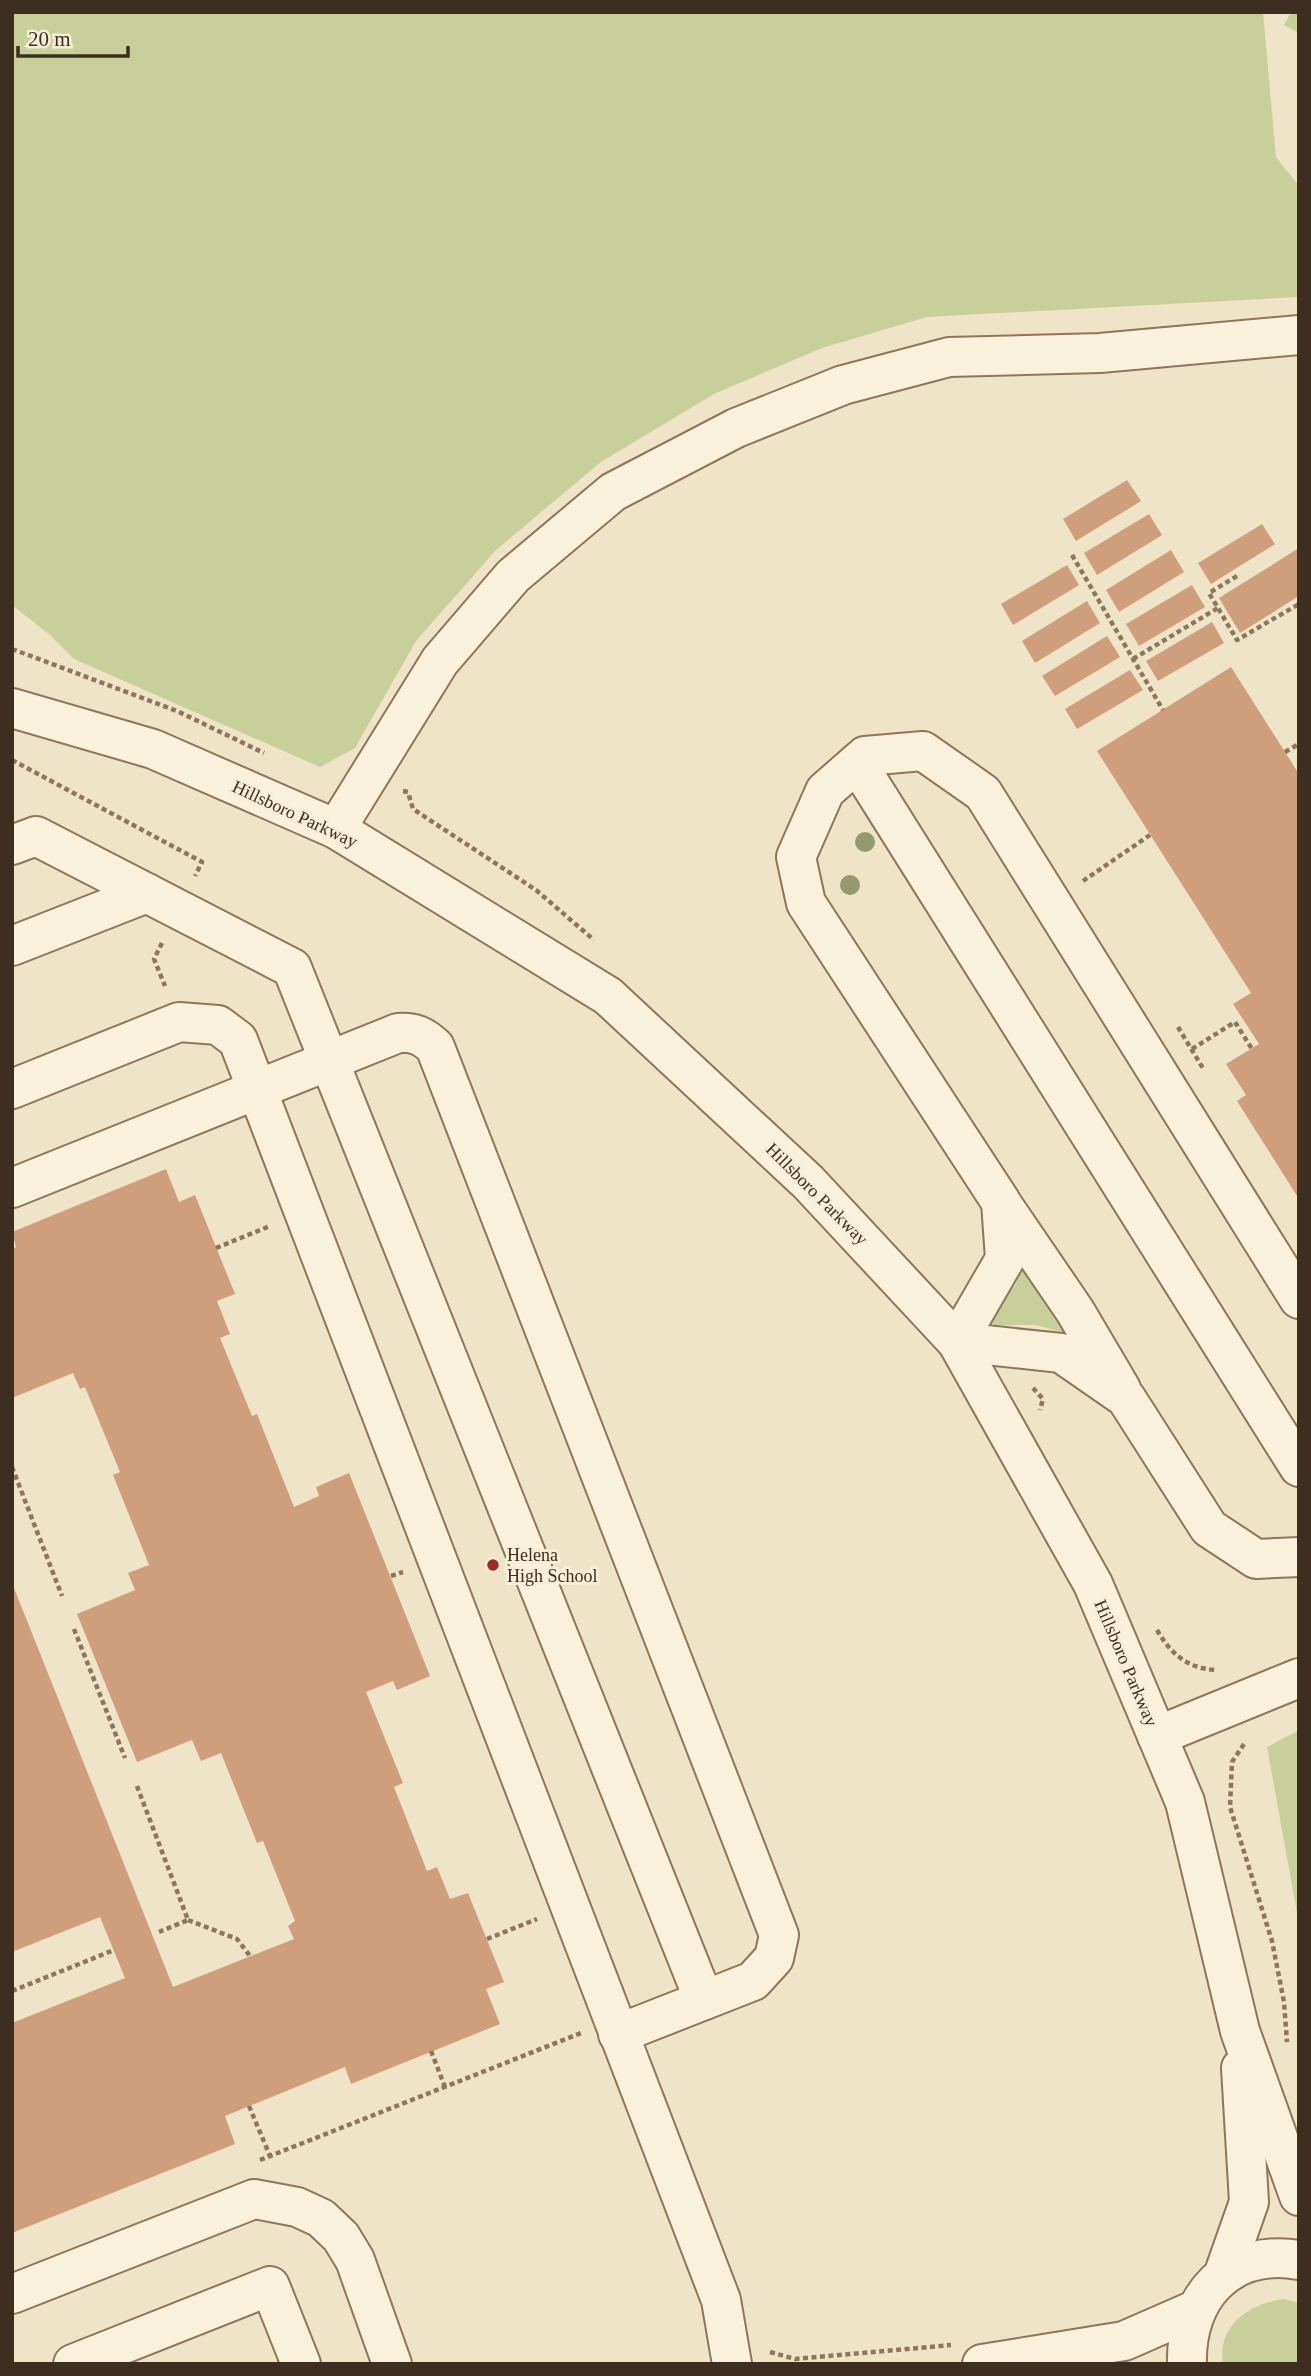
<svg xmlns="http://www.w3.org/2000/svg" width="1311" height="2376" viewBox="0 0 1311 2376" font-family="'Times New Roman',serif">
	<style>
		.green { fill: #c9cf9b }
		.building { fill: #cf9f7d }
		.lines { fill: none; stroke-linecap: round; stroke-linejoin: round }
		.minor-casing { stroke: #8d765c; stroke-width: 42 }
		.path { stroke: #8d765c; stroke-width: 4.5; stroke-dasharray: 5 3.5; stroke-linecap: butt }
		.minor { stroke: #faf1dc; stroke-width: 38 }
		.tree { fill: #96986f }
		.poi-dot { fill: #9e2a2b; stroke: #f7eed8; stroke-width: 2.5 }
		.labels { text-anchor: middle; stroke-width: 6; stroke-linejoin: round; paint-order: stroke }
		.street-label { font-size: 18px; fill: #3d2e20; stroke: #f7eed8 }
		.poi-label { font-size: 18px; fill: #3d2e20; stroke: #f7eed8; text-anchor: start }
	</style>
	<rect width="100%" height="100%" fill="#f0e4c8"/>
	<g class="green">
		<path d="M 12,12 L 1263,12 L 1276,157 L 1299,186 L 1299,297 L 927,317 L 822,348 L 714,394 L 601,462 L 496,550 L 416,641 L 355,748 L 320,767 L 74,659 L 50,635 L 12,605 Z"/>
		<path d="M 1291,12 L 1299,12 L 1299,33 L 1284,25 Z"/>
		<path d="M 1023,1266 L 1066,1333 L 1035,1325 L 995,1325 L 988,1320 L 988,1312 L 1015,1286 Z"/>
		<path d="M 1299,1730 L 1299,1924 L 1267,1747 Z"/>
		<path d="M 1284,2299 L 1299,2303 L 1299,2364 L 1223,2364 C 1216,2325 1251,2303 1284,2299 Z"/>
	</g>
	<g class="building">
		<path d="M 1127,480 L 1141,501 L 1076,541 L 1063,519 Z"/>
		<path d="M 1149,514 L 1162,535 L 1097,575 L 1084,553 Z"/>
		<path d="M 1262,524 L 1275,544 L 1211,584 L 1198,563 Z"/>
		<path d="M 1299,548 L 1299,596 L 1240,633 L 1219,598 Z"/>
		<path d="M 1171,550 L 1184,572 L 1119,612 L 1106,590 Z"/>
		<path d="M 1067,565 L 1079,585 L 1013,625 L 1001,604 Z"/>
		<path d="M 1192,585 L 1205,607 L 1139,646 L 1126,624 Z"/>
		<path d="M 1087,601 L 1100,623 L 1035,663 L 1022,641 Z"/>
		<path d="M 1212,622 L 1224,643 L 1158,681 L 1146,661 Z"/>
		<path d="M 1107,636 L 1120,657 L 1055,696 L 1042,676 Z"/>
		<path d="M 1231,667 L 1299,774 L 1299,1199 L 1237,1101 L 1246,1095 L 1226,1064 L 1259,1044 L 1233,1004 L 1251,993 L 1097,751 Z"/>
		<path d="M 1130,670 L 1143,690 L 1077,729 L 1065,709 Z"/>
		<path d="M 166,1169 L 179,1202 L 195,1195 L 235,1294 L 217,1301 L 230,1334 L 220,1338 L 252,1416 L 257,1414 L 294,1507 L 319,1496 L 316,1487 L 349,1473 L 430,1676 L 397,1690 L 393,1681 L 366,1692 L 403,1783 L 394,1787 L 427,1871 L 437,1867 L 450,1899 L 468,1893 L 504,1982 L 486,1989 L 500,2024 L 351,2084 L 345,2067 L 225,2116 L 235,2144 L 12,2233 L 12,2023 L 125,1978 L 100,1917 L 12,1952 L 12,1583 L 173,1987 L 294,1939 L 288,1926 L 295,1921 L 263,1841 L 257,1843 L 221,1753 L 201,1761 L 192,1740 L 137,1762 L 77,1614 L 135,1590 L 128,1573 L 149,1565 L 113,1475 L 120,1472 L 85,1387 L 80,1389 L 73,1373 L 12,1398 L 12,1249 L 16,1247 L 12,1232 Z"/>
	</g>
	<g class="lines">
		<g class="minor-casing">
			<g id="minor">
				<path d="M 12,708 L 153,749 L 336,829 L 608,996 L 808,1182 L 957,1342 L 1093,1584 L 1185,1802 L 1240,2031 L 1299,2196"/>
				<path d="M 857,763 L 1299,1467"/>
				<path d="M 336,829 L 440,661 L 513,576 L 613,492 L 736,428 L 843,385 L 949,357 L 1100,353 L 1299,335"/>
				<path d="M 12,845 L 36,836 L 292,968 L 704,2000"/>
				<path d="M 12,946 L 147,893"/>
				<path d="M 12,1089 L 179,1022 L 218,1025 L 238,1040 L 721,2300 L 732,2364"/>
				<path d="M 12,1188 L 398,1033 C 415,1032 423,1036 435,1047 L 779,1935 L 774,1958 L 753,1981 L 618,2034"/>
				<path d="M 1002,1204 L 1075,1311 L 1121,1389"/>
				<path d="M 1299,1299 L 983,793 L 923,751 L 865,756 L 825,791 L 796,857 L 806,903 L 1001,1202 L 1005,1259 L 957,1342 L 1061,1353 L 1126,1398 L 1209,1528 L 1256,1559 L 1299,1557"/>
				<path d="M 1157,1736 L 1299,1678"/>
				<path d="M 1223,2276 L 1249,2202 L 1241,2068"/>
				<path d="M 12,2294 L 254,2199 L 297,2207 L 321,2218 L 341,2237 L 355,2260 L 392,2364"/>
				<path d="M 73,2364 L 270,2286 L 301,2364"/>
				<path d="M 982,2364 L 1124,2341 L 1195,2310"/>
				<path d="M 1187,2364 C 1185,2297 1229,2248 1299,2260"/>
			</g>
		</g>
		<g class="path">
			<path d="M 1072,555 L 1163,710"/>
			<path d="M 1237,576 L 1209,593 L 1237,640 L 1299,604"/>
			<path d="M 12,649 L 177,711 L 264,753"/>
			<path d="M 1133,659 L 1218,608"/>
			<path d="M 1285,752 L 1299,744"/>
			<path d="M 12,760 L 202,862 L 195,876"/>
			<path d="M 403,791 L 408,792 L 413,809 L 536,890 L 594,940"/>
			<path d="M 1083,881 L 1150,835"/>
			<path d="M 162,943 L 154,959 L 165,986"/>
			<path d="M 1178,1027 L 1204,1070"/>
			<path d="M 1192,1049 L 1235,1022 L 1252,1049"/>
			<path d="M 216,1248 L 270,1226"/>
			<path d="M 1033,1388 L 1043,1399 L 1040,1410"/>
			<path d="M 12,1467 L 62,1596"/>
			<path d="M 391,1576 L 403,1572"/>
			<path d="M 74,1629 L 125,1758"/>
			<path d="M 1157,1630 C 1171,1654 1187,1668 1215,1670"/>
			<path d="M 1244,1744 L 1232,1762 L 1230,1807 L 1272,1941 L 1284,2002 L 1287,2042"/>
			<path d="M 137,1786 L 188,1920 L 159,1932"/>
			<path d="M 188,1920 L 237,1939 L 250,1956"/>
			<path d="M 487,1939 L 537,1919"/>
			<path d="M 12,1991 L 114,1950"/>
			<path d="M 431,2051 L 445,2087"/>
			<path d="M 249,2106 L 270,2156"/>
			<path d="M 260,2160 L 581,2033"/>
			<path d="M 770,2352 L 795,2359 L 951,2345"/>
		</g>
		<use href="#minor" class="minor"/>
	</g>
	<g class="tree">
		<circle cx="865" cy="842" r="10"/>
		<circle cx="850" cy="885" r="10"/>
	</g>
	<circle class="poi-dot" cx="493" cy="1565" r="7"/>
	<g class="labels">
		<g class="street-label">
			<text transform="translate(295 814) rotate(25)" y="6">Hillsboro Parkway</text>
			<text transform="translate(817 1194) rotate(45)" y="6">Hillsboro Parkway</text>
			<text transform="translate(1126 1663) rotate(67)" y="6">Hillsboro Parkway</text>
		</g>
		<g class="poi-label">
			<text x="507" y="1561">Helena<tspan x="507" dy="21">High School</tspan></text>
		</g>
	</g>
	<rect width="1311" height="2376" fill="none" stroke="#3d2e20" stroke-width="28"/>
	<path d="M18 46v10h110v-10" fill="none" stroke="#3d2e20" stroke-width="3.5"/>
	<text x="28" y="46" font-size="21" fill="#3d2e20" stroke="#f7eed8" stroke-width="5" paint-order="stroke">20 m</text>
</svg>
